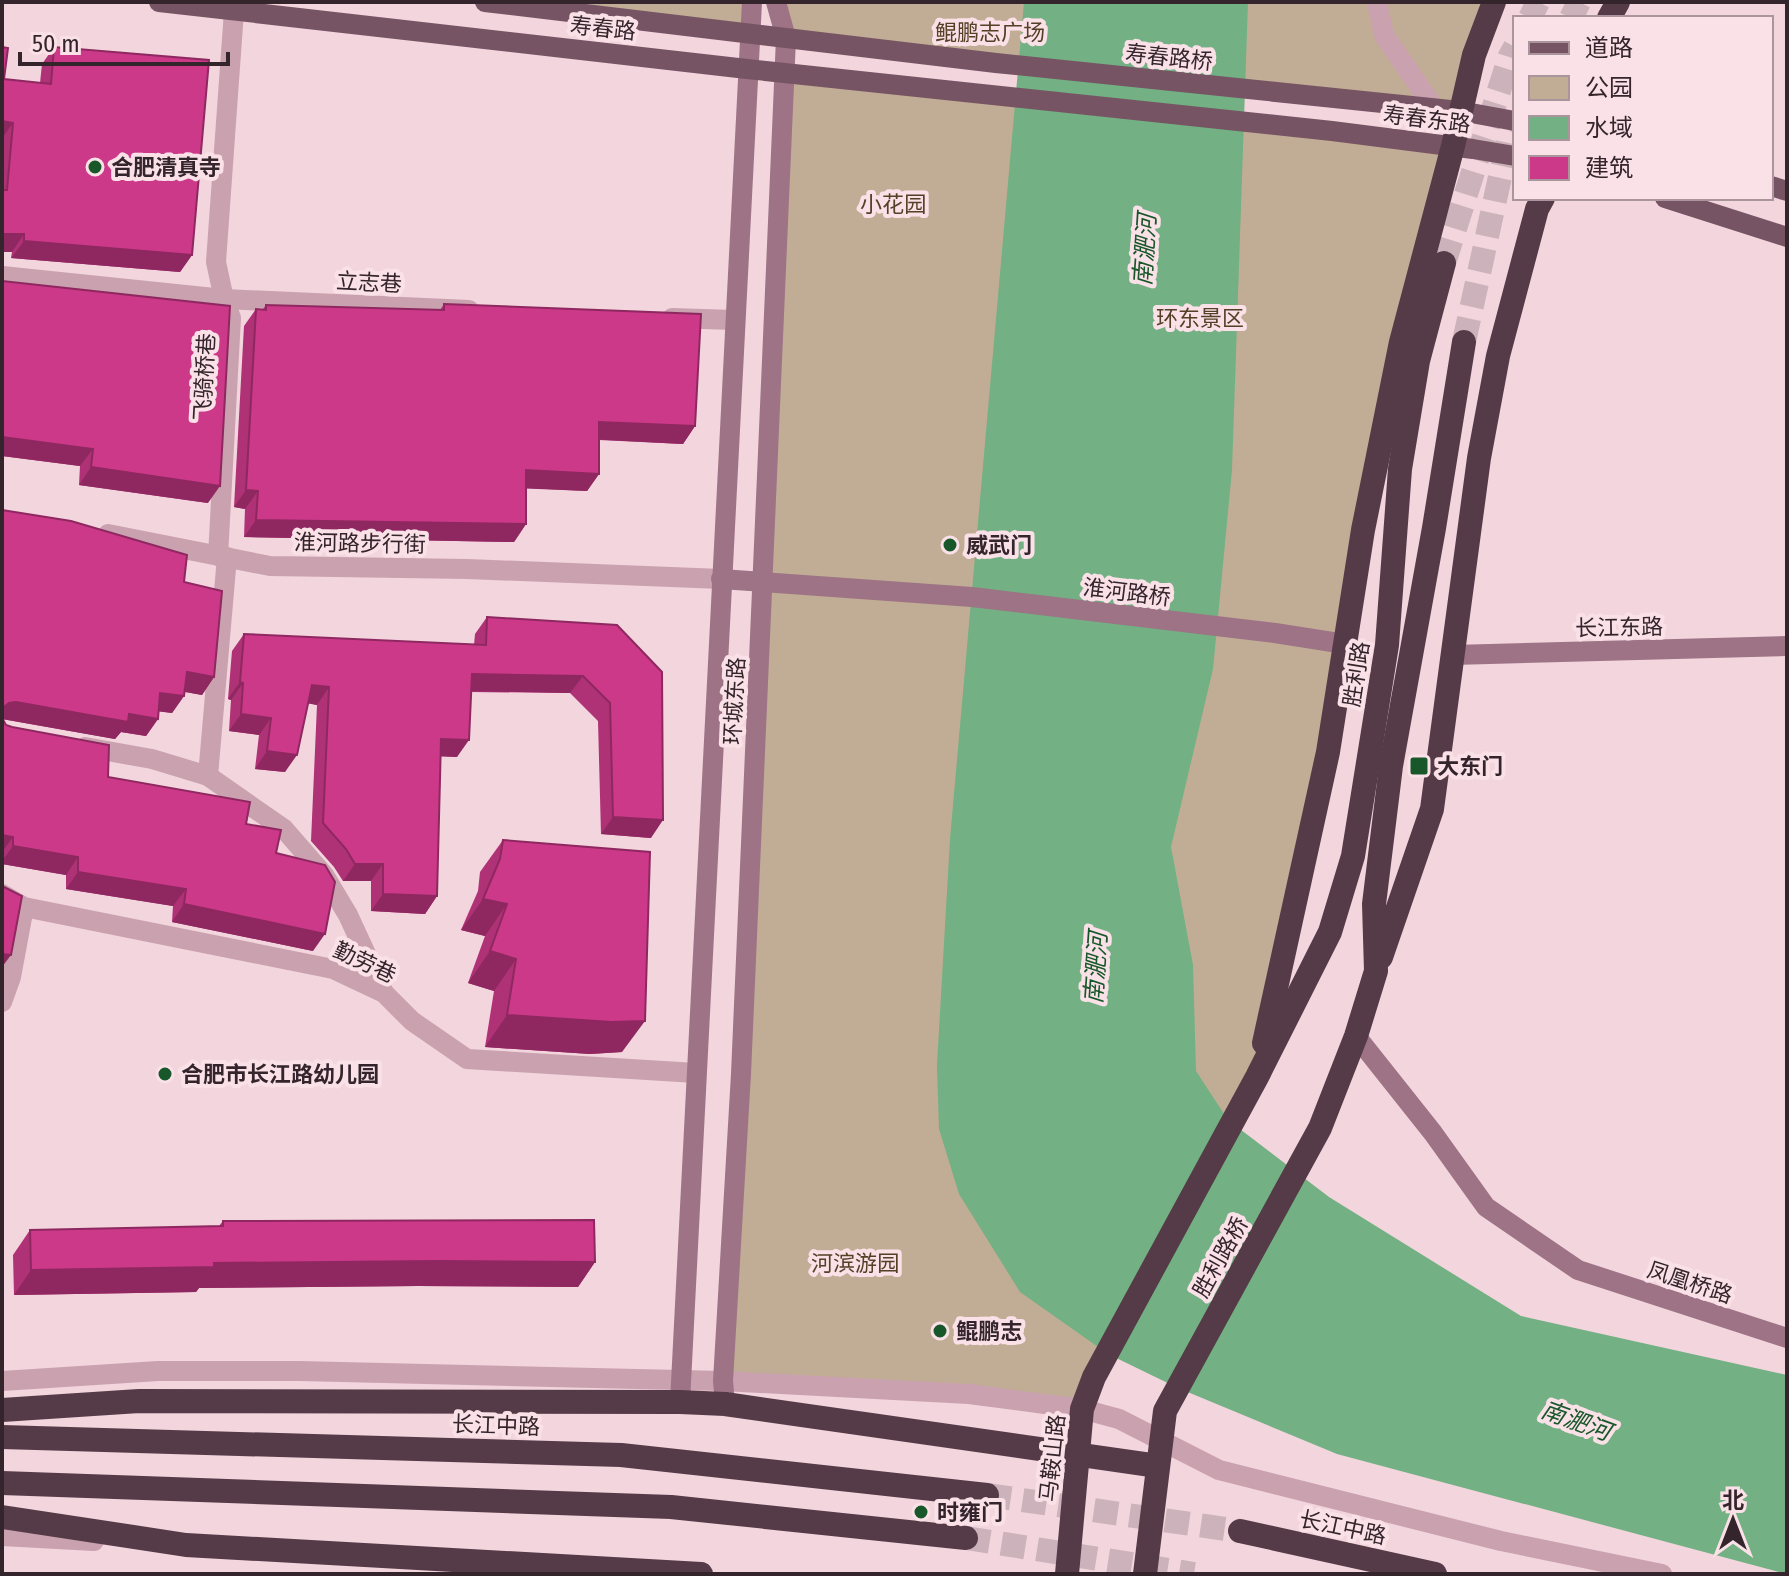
<svg xmlns="http://www.w3.org/2000/svg" width="1789" height="1576" viewBox="0 0 1789 1576" font-family="'Fira Sans Condensed','Noto Sans SC',sans-serif">
	<style>
		.green { fill: #c1ad95 }
		.water { fill: #73b083 }
		.lines { fill: none; stroke-linecap: round; stroke-linejoin: round }
		.highway-tunnel { stroke: #ccb2ba; stroke-width: 24; stroke-dasharray: 24 12; stroke-linecap: butt }
		.street { stroke: #caa1af; stroke-width: 20 }
		.secondary { stroke: #9d7385; stroke-width: 20 }
		.primary { stroke: #775464; stroke-width: 20 }
		.highway { stroke: #553b47; stroke-width: 24 }
		.wall { fill: #af3176 }
		.shaded-wall { fill: #8f2860 }
		.building { fill: #cc3989; stroke: #8f2860; stroke-width: 2 }
		.poi-dot { fill: #18572a; stroke: #fae1e7; stroke-width: 3 }
		.labels { text-anchor: middle; stroke-width: 8; stroke-linejoin: round; paint-order: stroke }
		.street-label { font-size: 22px; fill: #34242c; stroke: #fae1e7 }
		.park-label { font-size: 22px; fill: #534027; stroke: #fae1e7 }
		.poi-label { font-size: 22px; font-weight: bold; fill: #34242c; stroke: #fae1e7; text-anchor: start }
		.water-label { font-size: 24px; font-style: italic; fill: #18572a; stroke: #fae1e7 }
	</style>
	<rect width="100%" height="100%" fill="#f2d5dd"/>
	<g class="green">
		<path d="M 485,2 L 752,2 L 749,34 Z"/>
		<path d="M 776,2 L 1494,2 L 1460,111 L 786,38 Z"/>
		<path d="M 785,72 L 1453,146 L 1257,1077 L 1082,1409 L 723,1381 Z"/>
	</g>
	<path class="water" d="M 1024,2 L 1248,2 L 1232,470 L 1213,669 L 1171,847 L 1193,965 L 1196,1071 L 1228,1120 L 1329,1197 L 1521,1316 L 1787,1375 L 1787,1574 L 1337,1454 L 1178,1388 L 1108,1354 L 1020,1292 L 959,1194 L 939,1129 L 937,1065 L 950,839 Z"/>
	<g class="lines">
		<g class="highway-tunnel">
			<path d="M 1530,18 L 1538,2"/>
			<path d="M 1571,18 L 1579,2"/>
			<path d="M 1444,263 L 1510,56 L 1515,47"/>
			<path d="M 1464,342 L 1510,131 L 1515,122"/>
			<path d="M 987,1495 L 1240,1531"/>
			<path d="M 966,1538 L 1194,1574"/>
		</g>
		<g class="street">
			<path d="M 1377,2 L 1384,35 L 1434,108"/>
			<path d="M 2,276 L 224,299 L 469,310"/>
			<path d="M 672,318 L 734,320"/>
			<path d="M 108,534 L 270,566 L 467,569 L 721,579"/>
			<path d="M 218,556 L 231,318 L 224,299 L 216,262 L 234,11"/>
			<path d="M 85,747 L 152,759 L 208,776 L 284,829 L 324,875 L 348,915 L 384,993"/>
			<path d="M 208,776 L 227,557"/>
			<path d="M 2,894 L 24,907 L 333,969 L 384,993 L 412,1021 L 467,1059 L 696,1073"/>
			<path d="M 2,1002 L 11,977 L 24,907"/>
			<path d="M 2,1381 L 158,1371 L 299,1371 L 723,1381 L 969,1394 L 1082,1409 L 1119,1419 L 1219,1470 L 1501,1541 L 1662,1574"/>
			<path d="M 2,1536 L 94,1541"/>
		</g>
		<g class="secondary">
			<path d="M 721,579 L 972,597 L 1275,633 L 1345,644"/>
			<path d="M 1453,655 L 1787,646"/>
			<path d="M 1356,1036 L 1433,1133 L 1486,1207 L 1578,1270 L 1787,1338"/>
			<path d="M 680,1402 L 752,2"/>
			<path d="M 725,1404 L 723,1381 L 741,1074 L 786,38 L 776,2"/>
		</g>
		<g class="primary">
			<path d="M 159,2 L 747,69 L 1332,131 L 1473,149 L 1515,156"/>
			<path d="M 485,2 L 996,63 L 1460,111 L 1515,121"/>
			<path d="M 1771,186 L 1787,191"/>
			<path d="M 1665,198 L 1787,237"/>
		</g>
		<g class="highway">
			<path d="M 1609,18 L 1618,2"/>
			<path d="M 1381,957 L 1432,809 L 1479,458 L 1498,356 L 1537,209 L 1543,198"/>
			<path d="M 1264,1043 L 1328,752 L 1363,530 L 1401,342 L 1453,146 L 1474,55 L 1494,2"/>
			<path d="M 2,1410 L 139,1401 L 680,1402 L 725,1404 L 1158,1466"/>
			<path d="M 2,1437 L 621,1455 L 987,1495"/>
			<path d="M 2,1483 L 671,1507 L 966,1538"/>
			<path d="M 2,1517 L 186,1545 L 701,1574"/>
			<path d="M 1240,1531 L 1435,1574"/>
			<path d="M 1067,1574 L 1082,1409 L 1094,1377 L 1257,1077 L 1330,932 L 1353,856 L 1387,645 L 1400,469 L 1418,361 L 1444,263"/>
			<path d="M 1145,1574 L 1165,1411 L 1320,1128 L 1356,1036 L 1376,971 L 1374,904 L 1391,766 L 1434,528 L 1464,342"/>
		</g>
	</g>
	<g class="wall">
		<path d="M 2,47 L 4,79 L 40,83 L 42,64 L 54,47 L 192,255 L 180,272 L 11,258 L 12,252 L 2,252 Z"/>
		<path d="M 2,281 L 208,503 L 79,485 L 80,466 L 2,456 Z"/>
		<path d="M 444,304 L 695,426 L 683,444 L 599,440 L 599,474 L 587,491 L 526,488 L 526,524 L 514,542 L 244,537 L 245,509 L 234,507 L 244,326 L 256,309 L 263,309 L 266,305 L 440,310 Z"/>
		<path d="M 2,510 L 184,582 L 214,677 L 202,695 L 185,692 L 184,696 L 172,713 L 158,711 L 158,719 L 146,736 L 121,732 L 115,739 L 2,719 L 6,725 L 108,777 L 246,824 L 276,853 L 313,951 L 172,922 L 173,906 L 66,889 L 66,875 L 2,864 Z"/>
		<path d="M 487,617 L 617,625 L 651,838 L 601,834 L 598,721 L 570,693 L 471,692 L 457,757 L 441,756 L 437,896 L 425,914 L 371,911 L 371,881 L 343,881 L 334,867 L 311,841 L 317,705 L 308,703 L 285,772 L 255,769 L 259,735 L 229,731 L 231,700 L 228,699 L 232,651 L 244,634 L 474,645 L 475,634 Z"/>
		<path d="M 503,840 L 622,1052 L 590,1054 L 485,1047 L 494,991 L 468,983 L 485,936 L 461,930 L 478,891 L 480,872 Z"/>
		<path d="M 223,1221 L 595,1262 L 578,1287 L 418,1286 L 199,1288 L 196,1292 L 14,1295 L 13,1255 L 30,1230 L 219,1226 Z"/>
	</g>
	<g class="shaded-wall">
		<path d="M 2,121 L 13,123 L 2,138 Z"/>
		<path d="M 2,234 L 24,234 L 12,252 L 2,252 Z"/>
		<path d="M 24,241 L 192,255 L 180,272 L 11,258 Z"/>
		<path d="M 599,422 L 695,426 L 683,444 L 587,439 Z"/>
		<path d="M 2,437 L 93,449 L 80,466 L 2,456 Z"/>
		<path d="M 91,467 L 220,486 L 208,503 L 79,485 Z"/>
		<path d="M 526,470 L 599,474 L 587,491 L 514,488 Z"/>
		<path d="M 246,490 L 258,491 L 245,509 L 234,507 Z"/>
		<path d="M 256,520 L 526,524 L 514,542 L 244,537 Z"/>
		<path d="M 187,672 L 214,677 L 202,695 L 175,690 Z"/>
		<path d="M 472,674 L 583,676 L 570,693 L 460,691 Z"/>
		<path d="M 240,682 L 243,683 L 231,700 L 228,699 Z"/>
		<path d="M 312,685 L 329,687 L 317,705 L 300,702 Z"/>
		<path d="M 160,693 L 184,696 L 172,713 L 147,710 Z"/>
		<path d="M 16,702 L 129,714 L 158,719 L 146,736 L 121,732 L 115,739 L 2,719 L 2,709 L 4,707 L 9,703 Z"/>
		<path d="M 241,714 L 271,718 L 259,735 L 229,731 Z"/>
		<path d="M 441,739 L 469,740 L 457,757 L 429,756 Z"/>
		<path d="M 267,751 L 297,755 L 285,772 L 255,769 Z"/>
		<path d="M 613,817 L 663,820 L 651,838 L 601,834 Z"/>
		<path d="M 2,835 L 13,837 L 2,852 Z"/>
		<path d="M 13,846 L 78,857 L 66,875 L 2,864 L 2,861 Z"/>
		<path d="M 355,864 L 383,864 L 371,881 L 343,881 Z"/>
		<path d="M 78,872 L 186,889 L 173,906 L 66,889 Z"/>
		<path d="M 383,894 L 437,896 L 425,914 L 371,911 Z"/>
		<path d="M 483,899 L 507,904 L 485,936 L 461,930 Z"/>
		<path d="M 184,904 L 325,934 L 313,951 L 172,922 Z"/>
		<path d="M 490,951 L 516,959 L 494,991 L 468,983 Z"/>
		<path d="M 2,954 L 11,955 L 2,967 Z"/>
		<path d="M 507,1015 L 645,1021 L 622,1052 L 590,1054 L 485,1047 Z"/>
		<path d="M 436,1261 L 595,1262 L 578,1287 L 418,1286 L 199,1288 L 196,1292 L 14,1295 L 31,1270 L 214,1263 Z"/>
	</g>
	<g class="building">
		<path d="M 2,47 L 8,48 L 4,79 L 51,84 L 54,47 L 209,60 L 192,255 L 24,241 L 24,234 L 2,234 L 2,190 L 7,190 L 13,123 L 2,121 Z"/>
		<path d="M 2,281 L 230,306 L 220,486 L 91,467 L 93,449 L 2,437 Z"/>
		<path d="M 444,304 L 701,314 L 695,426 L 599,422 L 599,474 L 526,470 L 526,524 L 256,520 L 258,491 L 246,490 L 256,309 L 266,310 L 266,305 L 444,310 Z"/>
		<path d="M 2,510 L 71,521 L 187,555 L 184,582 L 222,591 L 214,677 L 187,672 L 184,696 L 160,693 L 158,719 L 129,714 L 128,722 L 16,702 L 9,703 L 4,707 L 2,711 Z"/>
		<path d="M 487,617 L 617,625 L 662,672 L 663,820 L 613,817 L 610,703 L 583,676 L 472,674 L 469,740 L 441,739 L 437,896 L 383,894 L 383,864 L 355,864 L 346,849 L 323,823 L 329,687 L 312,685 L 297,755 L 267,751 L 271,718 L 241,714 L 243,683 L 240,682 L 244,634 L 486,645 Z"/>
		<path d="M 2,718 L 6,725 L 12,727 L 109,745 L 108,777 L 250,802 L 246,824 L 281,830 L 276,853 L 325,865 L 335,882 L 325,934 L 184,904 L 186,889 L 78,872 L 78,857 L 13,846 L 13,837 L 2,835 Z"/>
		<path d="M 503,840 L 650,852 L 645,1021 L 612,1022 L 507,1015 L 516,959 L 490,951 L 507,904 L 483,899 L 500,859 Z"/>
		<path d="M 2,886 L 22,896 L 11,955 L 2,954 Z"/>
		<path d="M 594,1220 L 595,1262 L 436,1261 L 214,1263 L 214,1267 L 31,1270 L 30,1230 L 223,1226 L 223,1221 Z"/>
	</g>
	<g class="poi-dot">
		<circle cx="95" cy="167" r="8"/>
		<circle cx="950" cy="545" r="8"/>
		<rect x="1409" y="756" width="20" height="20" rx="4"/>
		<circle cx="165" cy="1074" r="8"/>
		<circle cx="940" cy="1331" r="8"/>
		<circle cx="921" cy="1512" r="8"/>
	</g>
	<g class="labels">
		<g class="street-label">
			<text transform="translate(603 28) rotate(6)" y="8">寿春路</text>
			<text transform="translate(1169 57) rotate(6)" y="8">寿春路桥</text>
			<text transform="translate(1427 119) rotate(7)" y="8">寿春东路</text>
			<text transform="translate(369 282) rotate(3)" y="8">立志巷</text>
			<text transform="translate(204 377) rotate(-87)" y="8">飞骑桥巷</text>
			<text transform="translate(360 543) rotate(1)" y="8">淮河路步行街</text>
			<text transform="translate(1127 592) rotate(7)" y="8">淮河路桥</text>
			<text transform="translate(1619 627) rotate(-1)" y="8">长江东路</text>
			<text transform="translate(1356 674) rotate(-81)" y="8">胜利路</text>
			<text transform="translate(734 701) rotate(-87)" y="8">环城东路</text>
			<text transform="translate(365 962) rotate(25)" y="8">勤劳巷</text>
			<text transform="translate(1220 1257) rotate(-61)" y="8">胜利路桥</text>
			<text transform="translate(1690 1282) rotate(18)" y="8">凤凰桥路</text>
			<text transform="translate(496 1425) rotate(2)" y="8">长江中路</text>
			<text transform="translate(1052 1458) rotate(-84)" y="8">马鞍山路</text>
			<text transform="translate(1343 1527) rotate(12)" y="8">长江中路</text>
		</g>
		<g class="park-label">
			<text x="990" y="40">鲲鹏志广场</text>
			<text x="893" y="212">小花园</text>
			<text x="1200" y="326">环东景区</text>
			<text x="855" y="1271">河滨游园</text>
		</g>
		<g class="poi-label">
			<text x="111" y="175">合肥清真寺</text>
			<text x="966" y="553">威武门</text>
			<text x="1437" y="774">大东门</text>
			<text x="181" y="1082">合肥市长江路幼儿园</text>
			<text x="956" y="1339">鲲鹏志</text>
			<text x="937" y="1520">时雍门</text>
		</g>
		<g class="water-label">
			<text transform="translate(1145 250) rotate(-86)" y="8">南淝河</text>
			<text transform="translate(1096 968) rotate(-86)" y="8">南淝河</text>
			<text transform="translate(1576 1421) rotate(20)" y="8">南淝河</text>
		</g>
	</g>
	<rect width="1789" height="1576" fill="none" stroke="#34242c" stroke-width="8"/>
	<rect x="1513" y="16" width="260" height="184" fill="#fae1e7" stroke="#ab959c" stroke-width="2"/>
	<rect x="1529" y="42" width="40" height="12" fill="#775464" stroke="#ab959c" stroke-width="2"/>
	<text x="1585" y="56" font-size="24" fill="#34242c">道路</text>
	<rect x="1529" y="76" width="40" height="24" fill="#c1ad95" stroke="#ab959c" stroke-width="2"/>
	<text x="1585" y="96" font-size="24" fill="#34242c">公园</text>
	<rect x="1529" y="116" width="40" height="24" fill="#73b083" stroke="#ab959c" stroke-width="2"/>
	<text x="1585" y="136" font-size="24" fill="#34242c">水域</text>
	<rect x="1529" y="156" width="40" height="24" fill="#cc3989" stroke="#ab959c" stroke-width="2"/>
	<text x="1585" y="176" font-size="24" fill="#34242c">建筑</text>
	<g transform="translate(1733 1520)" stroke="#fae1e7" stroke-width="6" paint-order="stroke">
	<path d="M0-6L14 30L0 20L-14 30Z" fill="#34242c"/>
	<text y="-12" font-size="22" font-weight="bold" text-anchor="middle" fill="#34242c">北</text>
	</g>
	<path d="M20 52v12h208v-12" fill="none" stroke="#34242c" stroke-width="4"/>
	<text x="32" y="52" font-size="24" fill="#34242c" stroke="#fae1e7" stroke-width="6" paint-order="stroke">50 m</text>
</svg>
